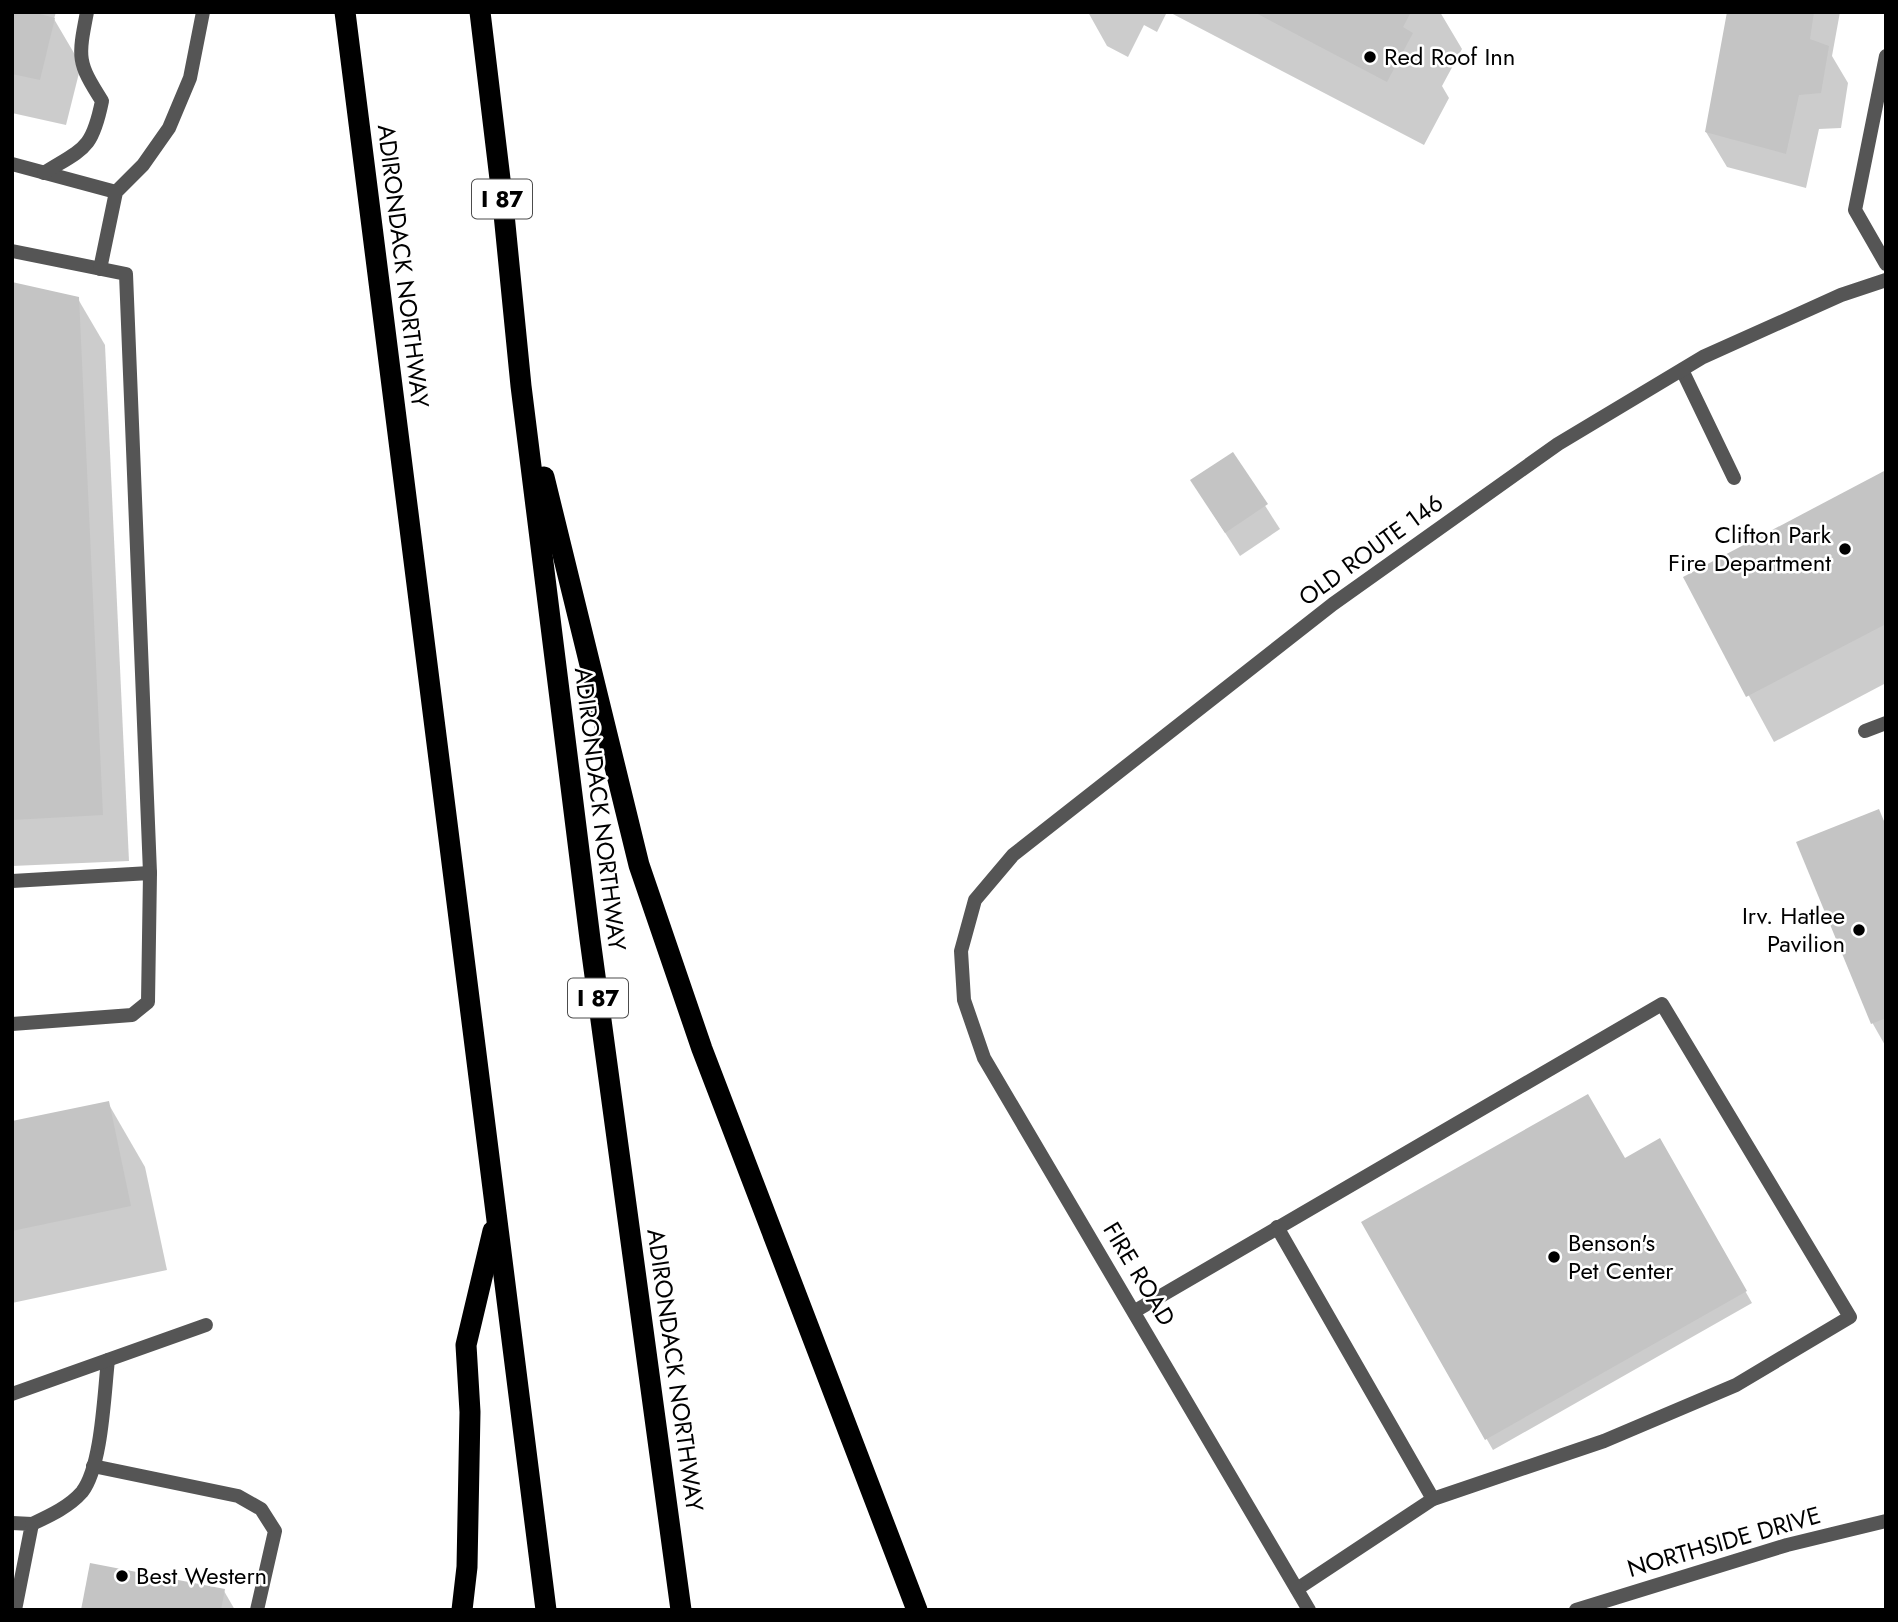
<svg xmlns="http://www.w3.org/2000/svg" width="1898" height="1622" viewBox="0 0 1898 1622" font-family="Jost,sans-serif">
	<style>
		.shadow { fill: #0003 }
		.building { fill: #c4c4c4 }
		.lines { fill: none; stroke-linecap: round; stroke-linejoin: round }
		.service { stroke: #555; stroke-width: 14 }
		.minor { stroke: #555; stroke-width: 14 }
		.motorway { stroke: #000; stroke-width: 21 }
		.poi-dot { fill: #000; stroke: #fff; stroke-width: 2.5 }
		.labels { text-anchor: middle; stroke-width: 5; stroke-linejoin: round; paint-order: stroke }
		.shield { fill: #fff; stroke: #4c4c4c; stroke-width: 2 }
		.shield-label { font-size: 23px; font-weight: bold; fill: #000 }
		.poi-label { font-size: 24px; fill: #000; stroke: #fff; text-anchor: start }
		.street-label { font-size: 24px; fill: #000; stroke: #fff }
	</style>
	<rect width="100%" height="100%" fill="#fff"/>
	<g class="shadow">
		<path d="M 12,12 L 56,12 L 54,19 L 81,65 L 66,125 L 12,113 Z"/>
		<path d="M 1088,12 L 1167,12 L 1157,32 L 1144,25 L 1128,57 L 1107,46 Z"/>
		<path d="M 1169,12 L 1440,12 L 1462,49 L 1442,86 L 1449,98 L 1424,145 Z"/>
		<path d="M 1729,12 L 1840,12 L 1832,56 L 1848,83 L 1841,128 L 1819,129 L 1806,188 L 1727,167 L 1706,132 Z"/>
		<path d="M 12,283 L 78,299 L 105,345 L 129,861 L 12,866 Z"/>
		<path d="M 1232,454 L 1280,529 L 1240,556 L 1192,481 Z"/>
		<path d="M 1886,472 L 1886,683 L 1774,742 L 1685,578 Z"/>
		<path d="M 1878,811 L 1886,825 L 1886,1047 L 1873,1024 L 1799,843 Z"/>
		<path d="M 108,1103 L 145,1167 L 167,1270 L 12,1303 L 12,1123 Z"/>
		<path d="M 1660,1141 L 1752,1303 L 1493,1450 L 1363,1223 L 1624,1161 Z"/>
		<path d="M 224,1591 L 235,1610 L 82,1610 Z"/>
	</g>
	<g class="building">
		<path d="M 12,12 L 32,12 L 55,18 L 40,80 L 12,74 Z"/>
		<path d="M 1254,12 L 1411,12 L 1403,27 L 1413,33 L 1387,82 Z"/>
		<path d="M 1727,12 L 1814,12 L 1810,39 L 1829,46 L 1821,93 L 1799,95 L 1786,154 L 1705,132 Z"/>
		<path d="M 12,282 L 79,297 L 103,815 L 12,820 Z"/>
		<path d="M 1233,452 L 1268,504 L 1225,533 L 1190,480 Z"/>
		<path d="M 1886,470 L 1886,624 L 1746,697 L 1683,577 Z"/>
		<path d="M 1879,809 L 1886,826 L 1886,1018 L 1871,1024 L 1796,842 Z"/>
		<path d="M 1588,1094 L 1625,1158 L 1660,1138 L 1747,1291 L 1485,1440 L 1361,1222 Z"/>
		<path d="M 109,1101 L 131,1206 L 12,1231 L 12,1121 Z"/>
		<path d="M 90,1563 L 225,1589 L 221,1610 L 81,1610 Z"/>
	</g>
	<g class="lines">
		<g class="service">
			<path d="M 1886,56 L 1855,210 L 1886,264"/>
			<path d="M 12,164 L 116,192"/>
			<path d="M 44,173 C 84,148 92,150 102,101 C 77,62 78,58 87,12"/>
			<path d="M 12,251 L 126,274 L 150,873"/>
			<path d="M 100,269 L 116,192 L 143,165 L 169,128 L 190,78 L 203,12"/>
			<path d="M 1682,370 L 1734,478"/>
			<path d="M 1865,731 L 1886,723"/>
			<path d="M 12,881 L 150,873 L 148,1002 L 132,1015 L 12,1024"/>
			<path d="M 1277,1227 L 1433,1499"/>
			<path d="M 1135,1311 L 1662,1004 L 1850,1317 L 1736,1385 L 1604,1441 L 1433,1499 L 1297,1589"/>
			<path d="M 93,1466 L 238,1496 L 261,1509 L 275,1531 L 257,1610"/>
			<path d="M 12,1523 L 32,1524 L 15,1610"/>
			<path d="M 32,1524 C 49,1516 69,1507 82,1492 C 102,1466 104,1394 108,1360"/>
		</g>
		<g class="minor">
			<path d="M 12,1394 L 206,1325"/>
			<path d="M 1309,1610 L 984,1058 L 964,1000 L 961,951 L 975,900 L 1013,855 L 1333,604 L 1558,444 L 1703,357 L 1841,295 L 1886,280"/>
			<path d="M 1576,1610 L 1787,1545 L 1886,1521"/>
		</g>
		<g class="motorway">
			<path d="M 345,12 L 546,1610"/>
			<path d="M 480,12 L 503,204 L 521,386 L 590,939 L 681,1610"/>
			<path d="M 544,477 L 639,865 L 702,1049 L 917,1610"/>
			<path d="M 462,1610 L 467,1567 L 470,1412 L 466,1345 L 493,1231"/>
		</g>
	</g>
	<g class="poi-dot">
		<circle cx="1370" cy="57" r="7"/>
		<circle cx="1845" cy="549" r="7"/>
		<circle cx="1859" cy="930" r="7"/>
		<circle cx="1554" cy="1257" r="7"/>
		<circle cx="122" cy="1576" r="7"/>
	</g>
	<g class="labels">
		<g class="shield">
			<rect x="472" y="179.5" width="60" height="39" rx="5"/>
			<rect x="568" y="978.5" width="60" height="39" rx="5"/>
		</g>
		<g class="shield-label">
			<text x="502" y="207">I 87</text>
			<text x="598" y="1006">I 87</text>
		</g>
		<g class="poi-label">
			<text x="1384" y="65">Red Roof Inn</text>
			<text x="1831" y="543" text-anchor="end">Clifton Park<tspan x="1831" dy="28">Fire Department</tspan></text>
			<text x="1845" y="924" text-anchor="end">Irv. Hatlee<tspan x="1845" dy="28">Pavilion</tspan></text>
			<text x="1568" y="1251">Benson's<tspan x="1568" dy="28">Pet Center</tspan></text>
			<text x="136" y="1584">Best Western</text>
		</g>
		<g class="street-label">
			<text transform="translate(403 266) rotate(83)" y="8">ADIRONDACK NORTHWAY</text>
			<text transform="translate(1371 550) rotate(-36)" y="8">OLD ROUTE 146</text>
			<text transform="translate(600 809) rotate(83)" y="8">ADIRONDACK NORTHWAY</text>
			<text transform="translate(1139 1274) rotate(59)" y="8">FIRE ROAD</text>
			<text transform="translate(675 1370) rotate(82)" y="8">ADIRONDACK NORTHWAY</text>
			<text transform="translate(1724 1542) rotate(-16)" y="8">NORTHSIDE DRIVE</text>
		</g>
	</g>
	<rect width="1898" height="1622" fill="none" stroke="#000000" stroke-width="28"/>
</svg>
